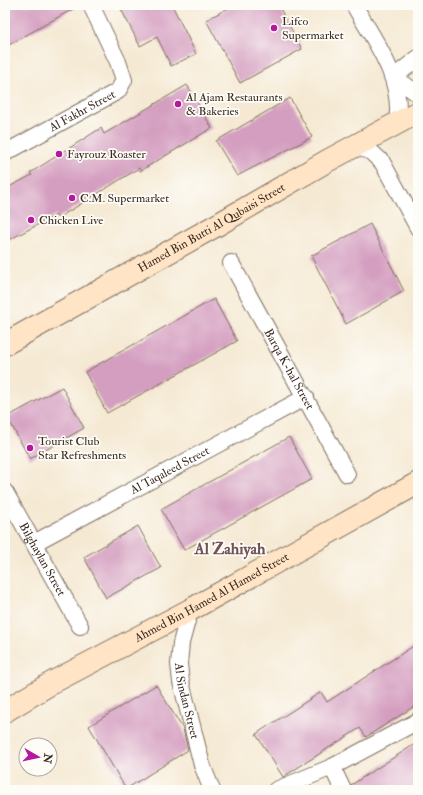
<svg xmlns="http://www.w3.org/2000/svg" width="423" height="795" viewBox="0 0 423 795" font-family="'IM FELL Double Pica',serif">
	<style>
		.building { fill: #d49ec0 }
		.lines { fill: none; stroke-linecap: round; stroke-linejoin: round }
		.minor-casing { stroke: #7c6d5d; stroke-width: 18 }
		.secondary-casing { stroke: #7c6d5d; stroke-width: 24 }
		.minor { stroke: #fff; stroke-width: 16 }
		.secondary { stroke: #ffe4c6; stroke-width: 22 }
		.poi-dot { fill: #b5179e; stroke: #fdfcf7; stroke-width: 1.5 }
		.labels { text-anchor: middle; stroke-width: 3.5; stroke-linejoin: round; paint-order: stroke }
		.poi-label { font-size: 12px; fill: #3b2a1e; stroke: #fdfcf7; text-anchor: start }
		.street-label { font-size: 12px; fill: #3b2a1e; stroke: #fdfcf7 }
		.district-label { font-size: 16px; font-weight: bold; fill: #715357; stroke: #fdfcf7 }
	</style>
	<rect width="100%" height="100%" fill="#fdfcf7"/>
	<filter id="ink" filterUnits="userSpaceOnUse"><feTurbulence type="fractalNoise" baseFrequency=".025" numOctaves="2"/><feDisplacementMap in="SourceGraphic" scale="8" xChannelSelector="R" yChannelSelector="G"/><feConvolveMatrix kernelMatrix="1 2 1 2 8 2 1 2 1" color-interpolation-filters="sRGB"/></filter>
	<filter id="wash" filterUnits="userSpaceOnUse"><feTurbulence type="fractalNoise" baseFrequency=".012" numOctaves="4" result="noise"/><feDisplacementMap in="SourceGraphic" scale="16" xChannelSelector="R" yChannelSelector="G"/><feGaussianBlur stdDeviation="0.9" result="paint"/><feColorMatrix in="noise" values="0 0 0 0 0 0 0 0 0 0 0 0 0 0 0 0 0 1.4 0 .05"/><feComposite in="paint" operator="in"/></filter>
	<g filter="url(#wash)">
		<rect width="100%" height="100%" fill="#f5e9d3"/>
		<g id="blocks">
			<g class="building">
				<path d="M 5,5 L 80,5 L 5,47 Z"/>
				<path d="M 119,5 L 172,5 L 196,54 L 171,66 L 157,37 L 140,46 Z"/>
				<path d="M 234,5 L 278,5 L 302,49 L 240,83 L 206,20 Z"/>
				<path d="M 187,85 L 212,128 L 140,171 L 139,168 L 58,218 L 56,215 L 5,242 L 5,189 L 32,175 L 30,173 L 101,128 L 104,134 Z"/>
				<path d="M 290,98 L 312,137 L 237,176 L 216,141 Z"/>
				<path d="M 370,224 L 404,291 L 346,324 L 311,256 Z"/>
				<path d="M 214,299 L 237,341 L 107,413 L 85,372 Z"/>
				<path d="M 62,387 L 84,428 L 30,459 L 7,417 Z"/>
				<path d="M 289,437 L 312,479 L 184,550 L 161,509 Z"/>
				<path d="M 138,526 L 161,568 L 106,598 L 84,557 Z"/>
				<path d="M 418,643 L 418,704 L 366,737 L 360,728 L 283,777 L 256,734 L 321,692 L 327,702 Z"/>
				<path d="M 156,685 L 183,729 L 188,750 L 126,789 L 89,726 Z"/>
				<path d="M 418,742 L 418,790 L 352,790 L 351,785 Z"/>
			</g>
		</g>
	</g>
	<g filter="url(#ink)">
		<use href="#blocks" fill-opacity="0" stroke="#7c6d5d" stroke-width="1"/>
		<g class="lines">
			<g class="minor-casing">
				<g id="minor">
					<path d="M 354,5 C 375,42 404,79 397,123"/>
					<path d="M 394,77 L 418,58"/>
					<path d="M 394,77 L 418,94"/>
					<path d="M 354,146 L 370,151 L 382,162 L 418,228"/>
					<path id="s1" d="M 5,153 L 118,91 L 124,80 L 118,62 L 91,5"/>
					<path id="s2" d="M 231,263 L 347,474"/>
					<path id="s3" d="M 5,492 L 80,626"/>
					<path id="s4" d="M 34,543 L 306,397"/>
					<path id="s5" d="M 190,610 L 181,643 L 179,664 L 181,682 L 202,765 L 212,790"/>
					<path d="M 332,767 L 343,790"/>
					<path d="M 276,790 L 332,767 L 418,721"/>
				</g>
			</g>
			<g class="secondary-casing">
				<g id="secondary">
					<path id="s6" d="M 5,344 L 217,225 L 327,161 L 418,112"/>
					<path id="s7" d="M 5,711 L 55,681 L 190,610 L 418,483"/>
				</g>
			</g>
			<use href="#minor" class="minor"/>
			<use href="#secondary" class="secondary"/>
		</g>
	</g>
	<g class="poi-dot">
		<circle cx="274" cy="28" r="4"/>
		<circle cx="178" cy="104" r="4"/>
		<circle cx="59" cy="154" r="4"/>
		<circle cx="72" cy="198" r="4"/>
		<circle cx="31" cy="220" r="4"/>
		<circle cx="30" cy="448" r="4"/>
	</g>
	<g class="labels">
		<g class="poi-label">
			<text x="282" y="25">Lifco<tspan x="282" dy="14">Supermarket</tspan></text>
			<text x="186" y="101">Al Ajam Restaurants<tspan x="186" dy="14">&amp; Bakeries</tspan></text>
			<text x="67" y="158">Fayrouz Roaster</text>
			<text x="80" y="202">C.M. Supermarket</text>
			<text x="39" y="224">Chicken Live</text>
			<text x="38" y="445">Tourist Club<tspan x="38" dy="14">Star Refreshments</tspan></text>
		</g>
		<g class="street-label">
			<text dy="4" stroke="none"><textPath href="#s1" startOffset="88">Al Fakhr Street</textPath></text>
			<text dy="4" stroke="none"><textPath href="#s6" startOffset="237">Hamed Bin Butti Al Qubaisi Street</textPath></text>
			<text dy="4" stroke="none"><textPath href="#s2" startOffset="121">Barqa K-hal Street</textPath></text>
			<text dy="4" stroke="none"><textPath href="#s4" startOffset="154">Al Taqaleed Street</textPath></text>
			<text dy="4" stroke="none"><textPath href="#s3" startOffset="77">Bilghaylan Street</textPath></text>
			<text dy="4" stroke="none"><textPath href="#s7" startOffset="236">Ahmed Bin Hamed Al Hamed Street</textPath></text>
			<text dy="4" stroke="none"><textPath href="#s5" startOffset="93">Al Sindan Street</textPath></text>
		</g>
		<g class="district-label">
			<text x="230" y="554">Al Zahiyah</text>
		</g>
	</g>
	<rect width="423" height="795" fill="none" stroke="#fdfcf7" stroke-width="20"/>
	<g transform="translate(38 757) rotate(99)"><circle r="19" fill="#fdfcf7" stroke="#afa8a0"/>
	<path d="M0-3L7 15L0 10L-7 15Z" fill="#b5179e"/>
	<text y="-6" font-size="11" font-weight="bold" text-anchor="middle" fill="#3b2a1e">N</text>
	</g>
</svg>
